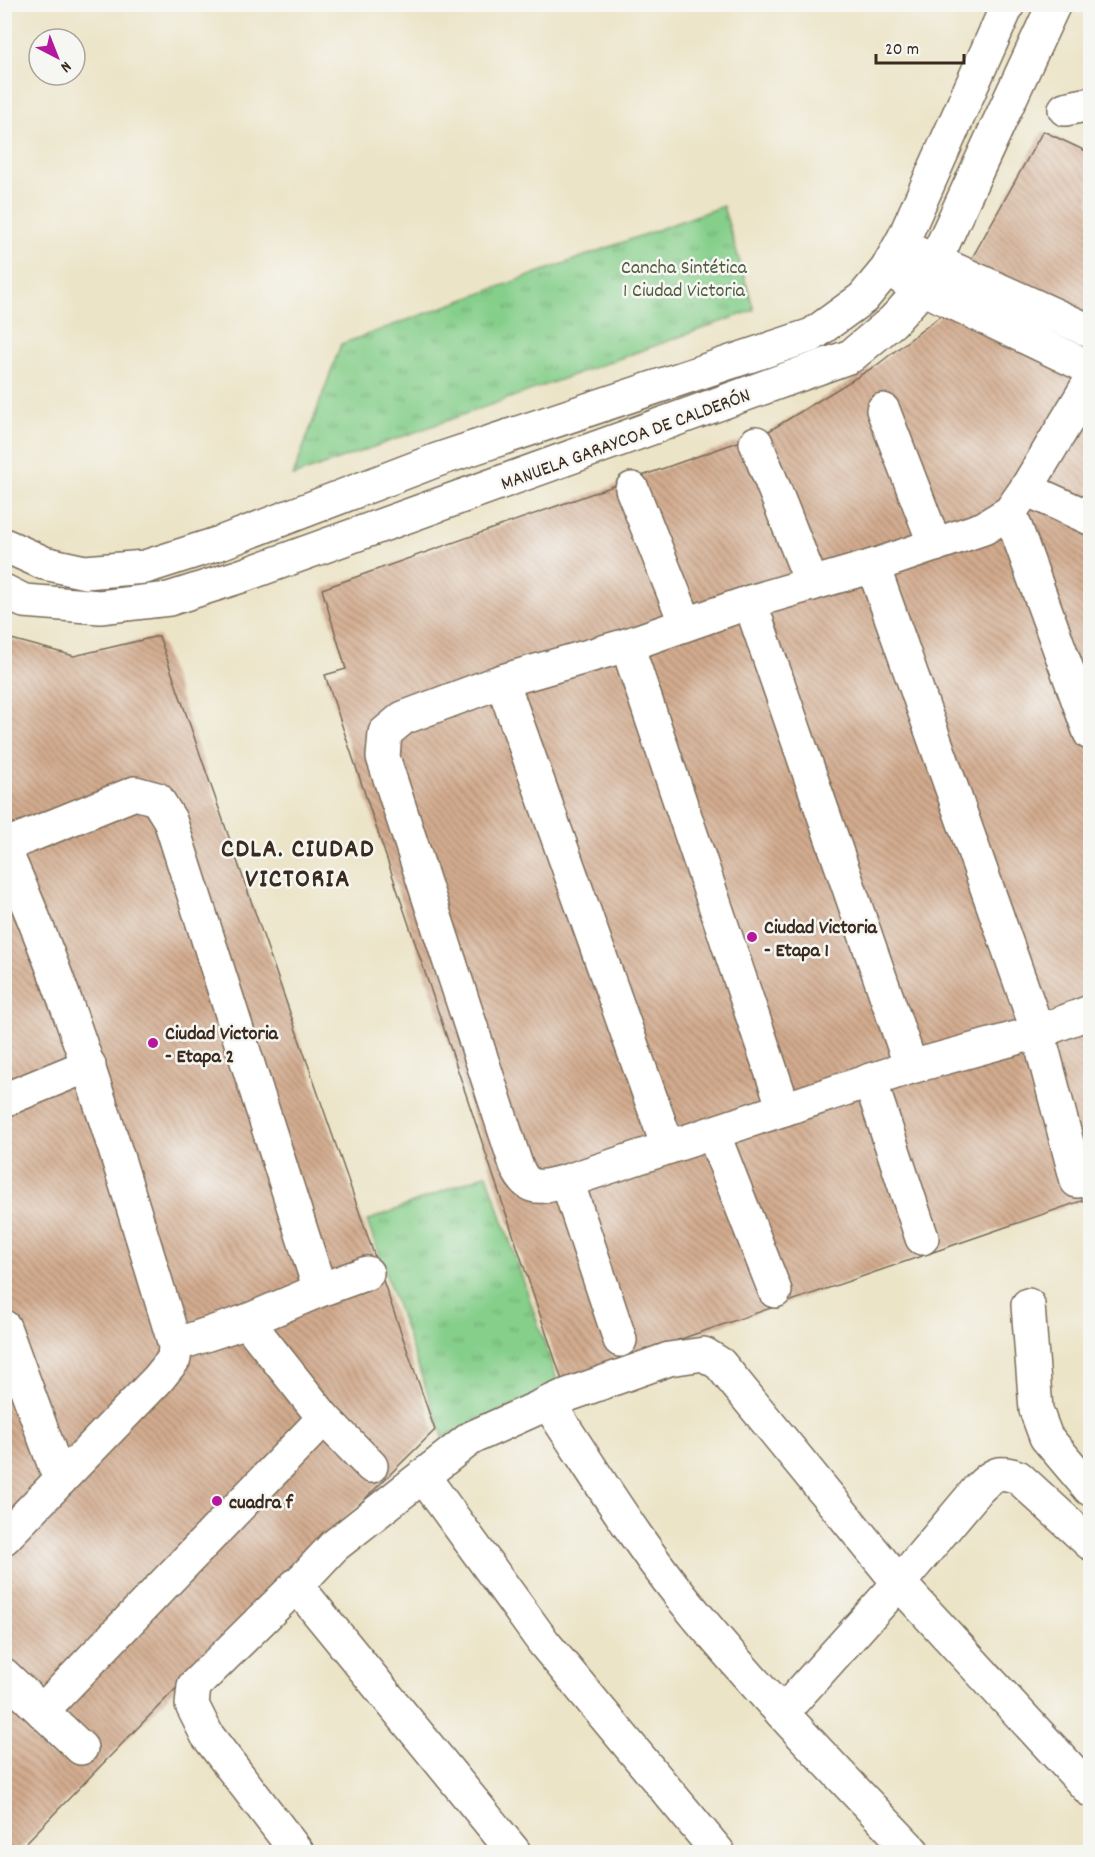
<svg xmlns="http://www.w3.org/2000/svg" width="1095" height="1857" viewBox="0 0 1095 1857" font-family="Dekko,sans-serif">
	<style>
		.grass { fill: url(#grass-tufts); stroke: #607c54; stroke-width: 1.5 }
		.building { fill: url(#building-back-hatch) }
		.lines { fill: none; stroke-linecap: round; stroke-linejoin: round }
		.minor-casing { stroke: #796b59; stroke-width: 36 }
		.minor { stroke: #fff; stroke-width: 33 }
		.poi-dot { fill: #b5179e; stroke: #f6f6f2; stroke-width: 2 }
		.labels { text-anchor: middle; stroke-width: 5; stroke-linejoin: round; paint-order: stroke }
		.park-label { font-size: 20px; fill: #525c3f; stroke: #f6f6f2 }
		.street-label { font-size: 20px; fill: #3b2a1e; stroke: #f6f6f2 }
		.poi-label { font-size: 20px; font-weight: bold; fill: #3b2a1e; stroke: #f6f6f2; text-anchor: start }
		.district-label { font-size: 26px; font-weight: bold; letter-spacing: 1.5px; fill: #3b2a1e; stroke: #f6f6f2 }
	</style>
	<defs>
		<pattern id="grass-tufts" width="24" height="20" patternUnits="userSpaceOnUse" patternTransform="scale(1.5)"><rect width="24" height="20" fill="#86cf8b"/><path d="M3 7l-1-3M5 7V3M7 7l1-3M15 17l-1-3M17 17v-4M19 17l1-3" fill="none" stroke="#6fa871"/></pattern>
		<pattern id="building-back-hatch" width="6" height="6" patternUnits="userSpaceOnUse" patternTransform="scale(1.5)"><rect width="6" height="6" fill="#d3ac8f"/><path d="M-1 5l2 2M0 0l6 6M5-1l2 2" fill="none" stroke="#ac8c74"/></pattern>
	</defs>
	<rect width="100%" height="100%" fill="#f6f6f2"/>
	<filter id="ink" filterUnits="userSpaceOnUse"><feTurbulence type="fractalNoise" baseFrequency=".0167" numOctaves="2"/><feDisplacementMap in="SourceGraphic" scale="12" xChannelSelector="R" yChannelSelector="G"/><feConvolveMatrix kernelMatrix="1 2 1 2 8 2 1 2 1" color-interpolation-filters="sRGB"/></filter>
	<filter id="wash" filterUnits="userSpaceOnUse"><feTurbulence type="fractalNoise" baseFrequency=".008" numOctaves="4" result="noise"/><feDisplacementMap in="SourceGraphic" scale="24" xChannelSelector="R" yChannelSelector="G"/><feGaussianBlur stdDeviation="1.35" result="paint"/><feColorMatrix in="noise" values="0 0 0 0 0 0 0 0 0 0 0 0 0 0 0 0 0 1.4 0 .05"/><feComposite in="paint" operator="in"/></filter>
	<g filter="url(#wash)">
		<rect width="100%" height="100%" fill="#ece4c7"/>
		<g class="grass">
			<path d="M 723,206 L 754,310 L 293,476 L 341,344 Z"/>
			<path d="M 487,1174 L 559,1386 L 443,1437 L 367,1221 Z"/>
		</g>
		<g id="blocks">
			<g class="building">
				<path d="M 1043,131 L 1090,153 L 1090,1198 L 562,1380 L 325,675 L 346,669 L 322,589 L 769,431 L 877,365 L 939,317 Z"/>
				<path d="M 159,636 L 435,1430 L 258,1604 L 17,1852 L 4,1852 L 4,637 L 74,656 Z"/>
			</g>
		</g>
	</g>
	<g filter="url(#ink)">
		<use href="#blocks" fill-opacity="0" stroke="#796b59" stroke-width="1.5"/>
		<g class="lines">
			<g class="minor-casing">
				<g id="minor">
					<path d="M 1065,109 L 1090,104"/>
					<path d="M 915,252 L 1090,331"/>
					<path d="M 902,278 L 1090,368"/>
					<path d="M 1090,382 L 1026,489 L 1010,512 L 984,528 L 873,566 L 750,602 L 627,645 L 502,681 L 403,718 L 385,733 L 383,757 L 516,1165 C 528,1194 541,1187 567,1181 L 911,1067 L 1038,1032 L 1090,1012"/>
					<path d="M 883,410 L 935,545"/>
					<path d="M 756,443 L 812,584"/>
					<path d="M 632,489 L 686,624"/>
					<path d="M 1026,489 L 1090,518"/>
					<path d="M 1010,512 L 1090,733"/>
					<path d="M 4,545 L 44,563 L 85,572 L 145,567 L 220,543 L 437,460 L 812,335 L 863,298 L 887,269 L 904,238 L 1008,4"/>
					<path d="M 873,566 L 1038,1032 L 1077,1181"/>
					<path d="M 4,591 L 24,601 L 100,607 L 169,599 L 241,576 L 851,356 L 893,321 L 922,289 L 1054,4"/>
					<path d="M 750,602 L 911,1067"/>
					<path d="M 627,645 L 784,1109"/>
					<path d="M 502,681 L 668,1147"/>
					<path d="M 4,846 L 135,793 L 157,799 L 170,820 L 320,1290"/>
					<path d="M 4,849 C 76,1009 124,1178 175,1345 L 174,1359 L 158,1379 L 4,1538"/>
					<path d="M 870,1080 L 922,1238"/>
					<path d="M 4,1100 L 89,1065"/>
					<path d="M 713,1133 L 775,1291"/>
					<path d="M 567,1181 L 620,1340"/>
					<path d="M 1028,1305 L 1036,1410 L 1046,1437 L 1090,1489"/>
					<path d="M 247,1321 L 324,1418 L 371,1466"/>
					<path d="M 4,1327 L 60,1480"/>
					<path d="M 175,1345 L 247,1321 L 320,1290 L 367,1273"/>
					<path d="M 548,1403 C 596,1475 641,1550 697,1616 C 765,1698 840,1775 913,1852"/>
					<path d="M 423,1476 L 544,1643 L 718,1852"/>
					<path d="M 296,1585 L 514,1852"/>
					<path d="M 4,1675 L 81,1748"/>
					<path d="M 42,1711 L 324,1418"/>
					<path d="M 782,1713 L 899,1583 L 979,1488 C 994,1474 997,1470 1018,1477 L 1090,1543"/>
					<path d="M 297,1852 L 207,1735 L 192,1705 L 194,1686 L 305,1577 L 334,1546 L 471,1438 L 562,1397 L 669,1359 L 704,1354 L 720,1364 L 899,1583 L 1090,1790"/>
				</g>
			</g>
			<use href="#minor" class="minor"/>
		</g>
	</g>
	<g class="poi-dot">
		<circle cx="752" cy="937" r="6"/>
		<circle cx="153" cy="1043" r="6"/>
		<circle cx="217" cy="1501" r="6"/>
	</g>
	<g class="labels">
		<g class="park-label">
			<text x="684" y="273">Cancha Sintética<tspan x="684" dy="23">1 Ciudad Victoria</tspan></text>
		</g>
		<g class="street-label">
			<text transform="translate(625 438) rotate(-20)" y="7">MANUELA GARAYCOA DE CALDERÓN</text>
		</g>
		<g class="poi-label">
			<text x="764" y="933">Ciudad Victoria<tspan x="764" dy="23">- Etapa 1</tspan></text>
			<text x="165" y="1039">Ciudad Victoria<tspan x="165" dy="23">- Etapa 2</tspan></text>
			<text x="229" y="1508">cuadra f</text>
		</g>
		<g class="district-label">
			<text x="298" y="856">CDLA. CIUDAD<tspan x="298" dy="30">VICTORIA</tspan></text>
		</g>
	</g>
	<rect width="1095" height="1857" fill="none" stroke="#f6f6f2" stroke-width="24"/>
	<g transform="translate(57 57) rotate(138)"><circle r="28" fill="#f6f6f2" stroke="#aba49d" stroke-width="1.5"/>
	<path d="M0-4.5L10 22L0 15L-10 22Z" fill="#b5179e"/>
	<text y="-9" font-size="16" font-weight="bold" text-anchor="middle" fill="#3b2a1e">N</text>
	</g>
	<path d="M876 54v9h88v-9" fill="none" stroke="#3b2a1e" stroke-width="3"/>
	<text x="885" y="54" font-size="18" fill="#3b2a1e" stroke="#f6f6f2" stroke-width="4.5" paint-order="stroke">20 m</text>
</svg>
